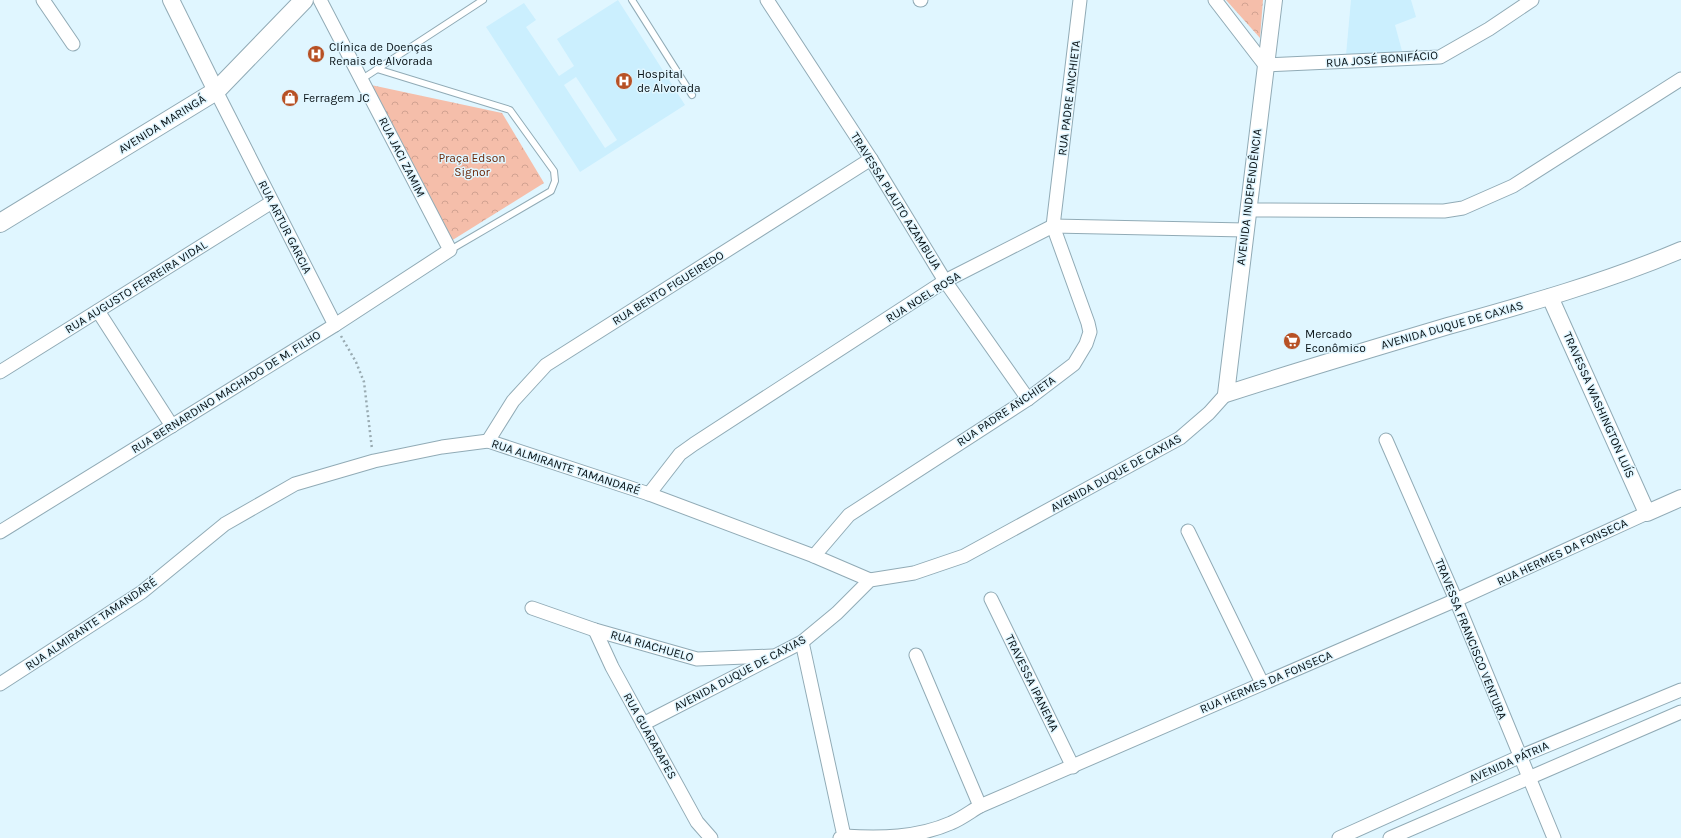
<svg xmlns="http://www.w3.org/2000/svg" width="1681" height="838" viewBox="0 0 1681 838" font-family="Karla,sans-serif">
	<style>
		.built { fill: #cbeffe; fill-rule: evenodd }
		.forest { fill: url(#forest-crowns) }
		.lines { fill: none; stroke-linecap: round; stroke-linejoin: round }
		.service-casing { stroke: #91abb6; stroke-width: 8 }
		.minor-casing { stroke: #91abb6; stroke-width: 15 }
		.tertiary-casing { stroke: #91abb6; stroke-width: 18 }
		.secondary-casing { stroke: #91abb6; stroke-width: 20 }
		.path { stroke: #99abb2; stroke-width: 2.5; stroke-dasharray: 2 3; stroke-linecap: butt }
		.service { stroke: #fff; stroke-width: 6 }
		.minor { stroke: #fff; stroke-width: 13 }
		.tertiary { stroke: #fff; stroke-width: 16 }
		.secondary { stroke: #fff; stroke-width: 18 }
		.labels { text-anchor: middle; stroke-width: 3; stroke-linejoin: round; paint-order: stroke }
		.poi-label { font-size: 12px; fill: #060f13; stroke: #e0f6ff; text-anchor: start }
		.street-label { font-size: 12px; fill: #060f13; stroke: #e0f6ff }
		.park-label { font-size: 12px; fill: #6c290a; stroke: #e0f6ff }
	</style>
	<defs>
		<pattern id="forest-crowns" width="20" height="18" patternUnits="userSpaceOnUse"><rect width="20" height="18" fill="#f5beaa"/><path d="M2 6a3 3 0 1 1 6 0M12 15a3 3 0 1 1 6 0" fill="none" stroke="#d1a291"/></pattern>
	</defs>
	<rect width="100%" height="100%" fill="#e0f6ff"/>
	<g class="built">
		<path d="M 618,0 L 685,105 L 580,172 L 486,27 L 524,3 L 536,20 L 526,27 L 559,76 L 574,66 L 557,39 ZM 576,77 L 617,140 L 605,148 L 564,85 Z"/>
		<path d="M 1351,0 L 1411,0 L 1416,17 L 1395,25 L 1402,51 L 1370,55 L 1346,55 Z"/>
	</g>
	<g class="forest">
		<path d="M 1226,0 L 1263,0 L 1260,38 Z"/>
		<path d="M 371,85 L 502,113 L 544,183 L 451,241 Z"/>
	</g>
	<g class="lines">
		<g class="service-casing">
			<g id="service">
				<path d="M 632,0 L 692,95"/>
				<path d="M 377,69 L 510,110 L 554,171 L 555,181 L 551,191 L 450,250"/>
				<path d="M 362,79 L 483,0"/>
			</g>
		</g>
		<g class="minor-casing">
			<g id="minor">
				<path d="M 43,0 L 73,44"/>
				<path d="M 767,0 L 871,159 L 945,281 L 1028,399"/>
				<path d="M 920,0 L 921,0"/>
				<path d="M 1215,0 L 1265,65 L 1440,57 L 1489,29 L 1532,0"/>
				<path d="M 216,91 L 335,325"/>
				<path d="M 1248,210 L 1444,211 L 1463,208 L 1513,186 L 1681,79"/>
				<path d="M 98,311 L 172,426"/>
				<path d="M 0,372 L 272,202"/>
				<path d="M 1386,440 L 1456,600 L 1554,838"/>
				<path d="M 488,441 L 513,401 L 546,365 L 871,159"/>
				<path d="M 649,494 L 680,454 L 694,444 L 945,281 L 1053,226 L 1245,230"/>
				<path d="M 1188,531 L 1262,683"/>
				<path d="M 0,532 L 335,325 L 450,250 L 320,0"/>
				<path d="M 814,556 L 849,515 L 1028,399 L 1074,364 L 1086,344 L 1090,332 L 1088,323 L 1053,226 L 1080,0"/>
				<path d="M 991,599 L 1073,767"/>
				<path d="M 532,608 L 595,630 L 697,659 L 772,656"/>
				<path d="M 595,630 L 612,667 L 697,822 L 711,838"/>
				<path d="M 802,642 L 844,836 L 840,838"/>
				<path d="M 916,655 L 980,806"/>
				<path d="M 0,684 L 142,592 L 225,524 L 295,484 L 374,461 L 442,447 L 488,441 L 649,494 L 814,556 L 870,580"/>
				<path d="M 643,724 L 802,642 L 837,613 L 870,580 L 914,573 L 964,556 L 1180,438 L 1209,413 L 1226,394"/>
				<path d="M 844,836 C 880,838 917,838 951,823 C 961,819 970,812 980,806 L 1456,600 L 1647,513"/>
				<path d="M 1339,838 L 1519,757 L 1681,690"/>
				<path d="M 1390,838 L 1681,712"/>
			</g>
		</g>
		<g class="tertiary-casing">
			<g id="tertiary">
				<path d="M 171,0 L 216,91"/>
				<path d="M 1274,0 L 1226,394 C 1300,370 1374,348 1448,326 C 1527,304 1606,282 1681,250"/>
				<path d="M 1550,297 L 1647,513 L 1681,498"/>
			</g>
		</g>
		<g class="secondary-casing">
			<path id="secondary" d="M 0,223 L 216,91 L 304,0"/>
		</g>
		<path class="path" d="M 341,336 L 356,362 L 364,382 L 372,449"/>
		<use href="#service" class="service"/>
		<use href="#minor" class="minor"/>
		<use href="#tertiary" class="tertiary"/>
		<use href="#secondary" class="secondary"/>
	</g>
	<defs>
		<g id="hospital-disc" transform="scale(0.9)"><circle r="9.5" fill="#b75125" stroke="#e0f6ff"/><path d="M-5-5h3v3.5h4V-5h3V5h-3V1.5h-4V5h-3Z" fill="#fff"/></g>
		<g id="shop-disc" transform="scale(0.9)"><circle r="9.5" fill="#b75125" stroke="#e0f6ff"/><path d="M-5-2.5h2.3a2.7 3.5 0 0 1 5.4 0H5L5.5 6h-11ZM-1.5-2.5h3a1.5 2.3 0 0 0-3 0Z" fill="#fff"/></g>
		<g id="supermarket-disc" transform="scale(0.9)"><circle r="9.5" fill="#b75125" stroke="#e0f6ff"/><path d="M-6-5.5h2.5l.6 2H6L4.5 2H-2.5L-4.4-4H-6ZM-1.5 3.2a1.3 1.3 0 1 0 .1 0ZM3 3.2a1.3 1.3 0 1 0 .1 0Z" fill="#fff"/></g>
	</defs>
	<g fill-rule="evenodd">
		<use href="#hospital-disc" x="316" y="54"/>
		<use href="#hospital-disc" x="624" y="81"/>
		<use href="#shop-disc" x="290" y="98"/>
		<use href="#supermarket-disc" x="1292" y="341"/>
	</g>
	<g class="labels">
		<g class="poi-label">
			<text x="329" y="51">Clínica de Doenças<tspan x="329" dy="14">Renais de Alvorada</tspan></text>
			<text x="637" y="78">Hospital<tspan x="637" dy="14">de Alvorada</tspan></text>
			<text x="303" y="102">Ferragem JC</text>
			<text x="1305" y="338">Mercado<tspan x="1305" dy="14">Econômico</tspan></text>
		</g>
		<g class="street-label">
			<text transform="translate(1382 59) rotate(-4)" y="4">RUA JOSÉ BONIFÁCIO</text>
			<text transform="translate(1069 98) rotate(-83)" y="4">RUA PADRE ANCHIETA</text>
			<text transform="translate(162 124) rotate(-32)" y="4">AVENIDA MARINGÁ</text>
			<text transform="translate(402 157) rotate(63)" y="4">RUA JACI ZAMIM</text>
			<text transform="translate(1249 197) rotate(-83)" y="4">AVENIDA INDEPENDÊNCIA</text>
			<text transform="translate(896 201) rotate(58)" y="4">TRAVESSA PLAUTO AZAMBUJA</text>
			<text transform="translate(285 227) rotate(63)" y="4">RUA ARTUR GARCIA</text>
			<text transform="translate(136 287) rotate(-32)" y="4">RUA AUGUSTO FERREIRA VIDAL</text>
			<text transform="translate(668 288) rotate(-32)" y="4">RUA BENTO FIGUEIREDO</text>
			<text transform="translate(923 297) rotate(-32)" y="4">RUA NOEL ROSA</text>
			<text transform="translate(1452 325) rotate(-16)" y="4">AVENIDA DUQUE DE CAXIAS</text>
			<text transform="translate(226 392) rotate(-32)" y="4">RUA BERNARDINO MACHADO DE M. FILHO</text>
			<text transform="translate(1599 405) rotate(66)" y="4">TRAVESSA WASHINGTON LUÍS</text>
			<text transform="translate(1006 411) rotate(-34)" y="4">RUA PADRE ANCHIETA</text>
			<text transform="translate(566 467) rotate(18)" y="4">RUA ALMIRANTE TAMANDARÉ</text>
			<text transform="translate(1116 473) rotate(-29)" y="4">AVENIDA DUQUE DE CAXIAS</text>
			<text transform="translate(1562 552) rotate(-25)" y="4">RUA HERMES DA FONSECA</text>
			<text transform="translate(91 624) rotate(-34)" y="4">RUA ALMIRANTE TAMANDARÉ</text>
			<text transform="translate(1471 639) rotate(68)" y="4">TRAVESSA FRANCISCO VENTURA</text>
			<text transform="translate(652 646) rotate(16)" y="4">RUA RIACHUELO</text>
			<text transform="translate(740 673) rotate(-28)" y="4">AVENIDA DUQUE DE CAXIAS</text>
			<text transform="translate(1266 682) rotate(-23)" y="4">RUA HERMES DA FONSECA</text>
			<text transform="translate(1032 683) rotate(64)" y="4">TRAVESSA IPANEMA</text>
			<text transform="translate(650 736) rotate(61)" y="4">RUA GUARARAPES</text>
			<text transform="translate(1509 762) rotate(-24)" y="4">AVENIDA PÁTRIA</text>
		</g>
		<g class="park-label">
			<text x="472" y="162">Praça Edson<tspan x="472" dy="14">Signor</tspan></text>
		</g>
	</g>
</svg>
